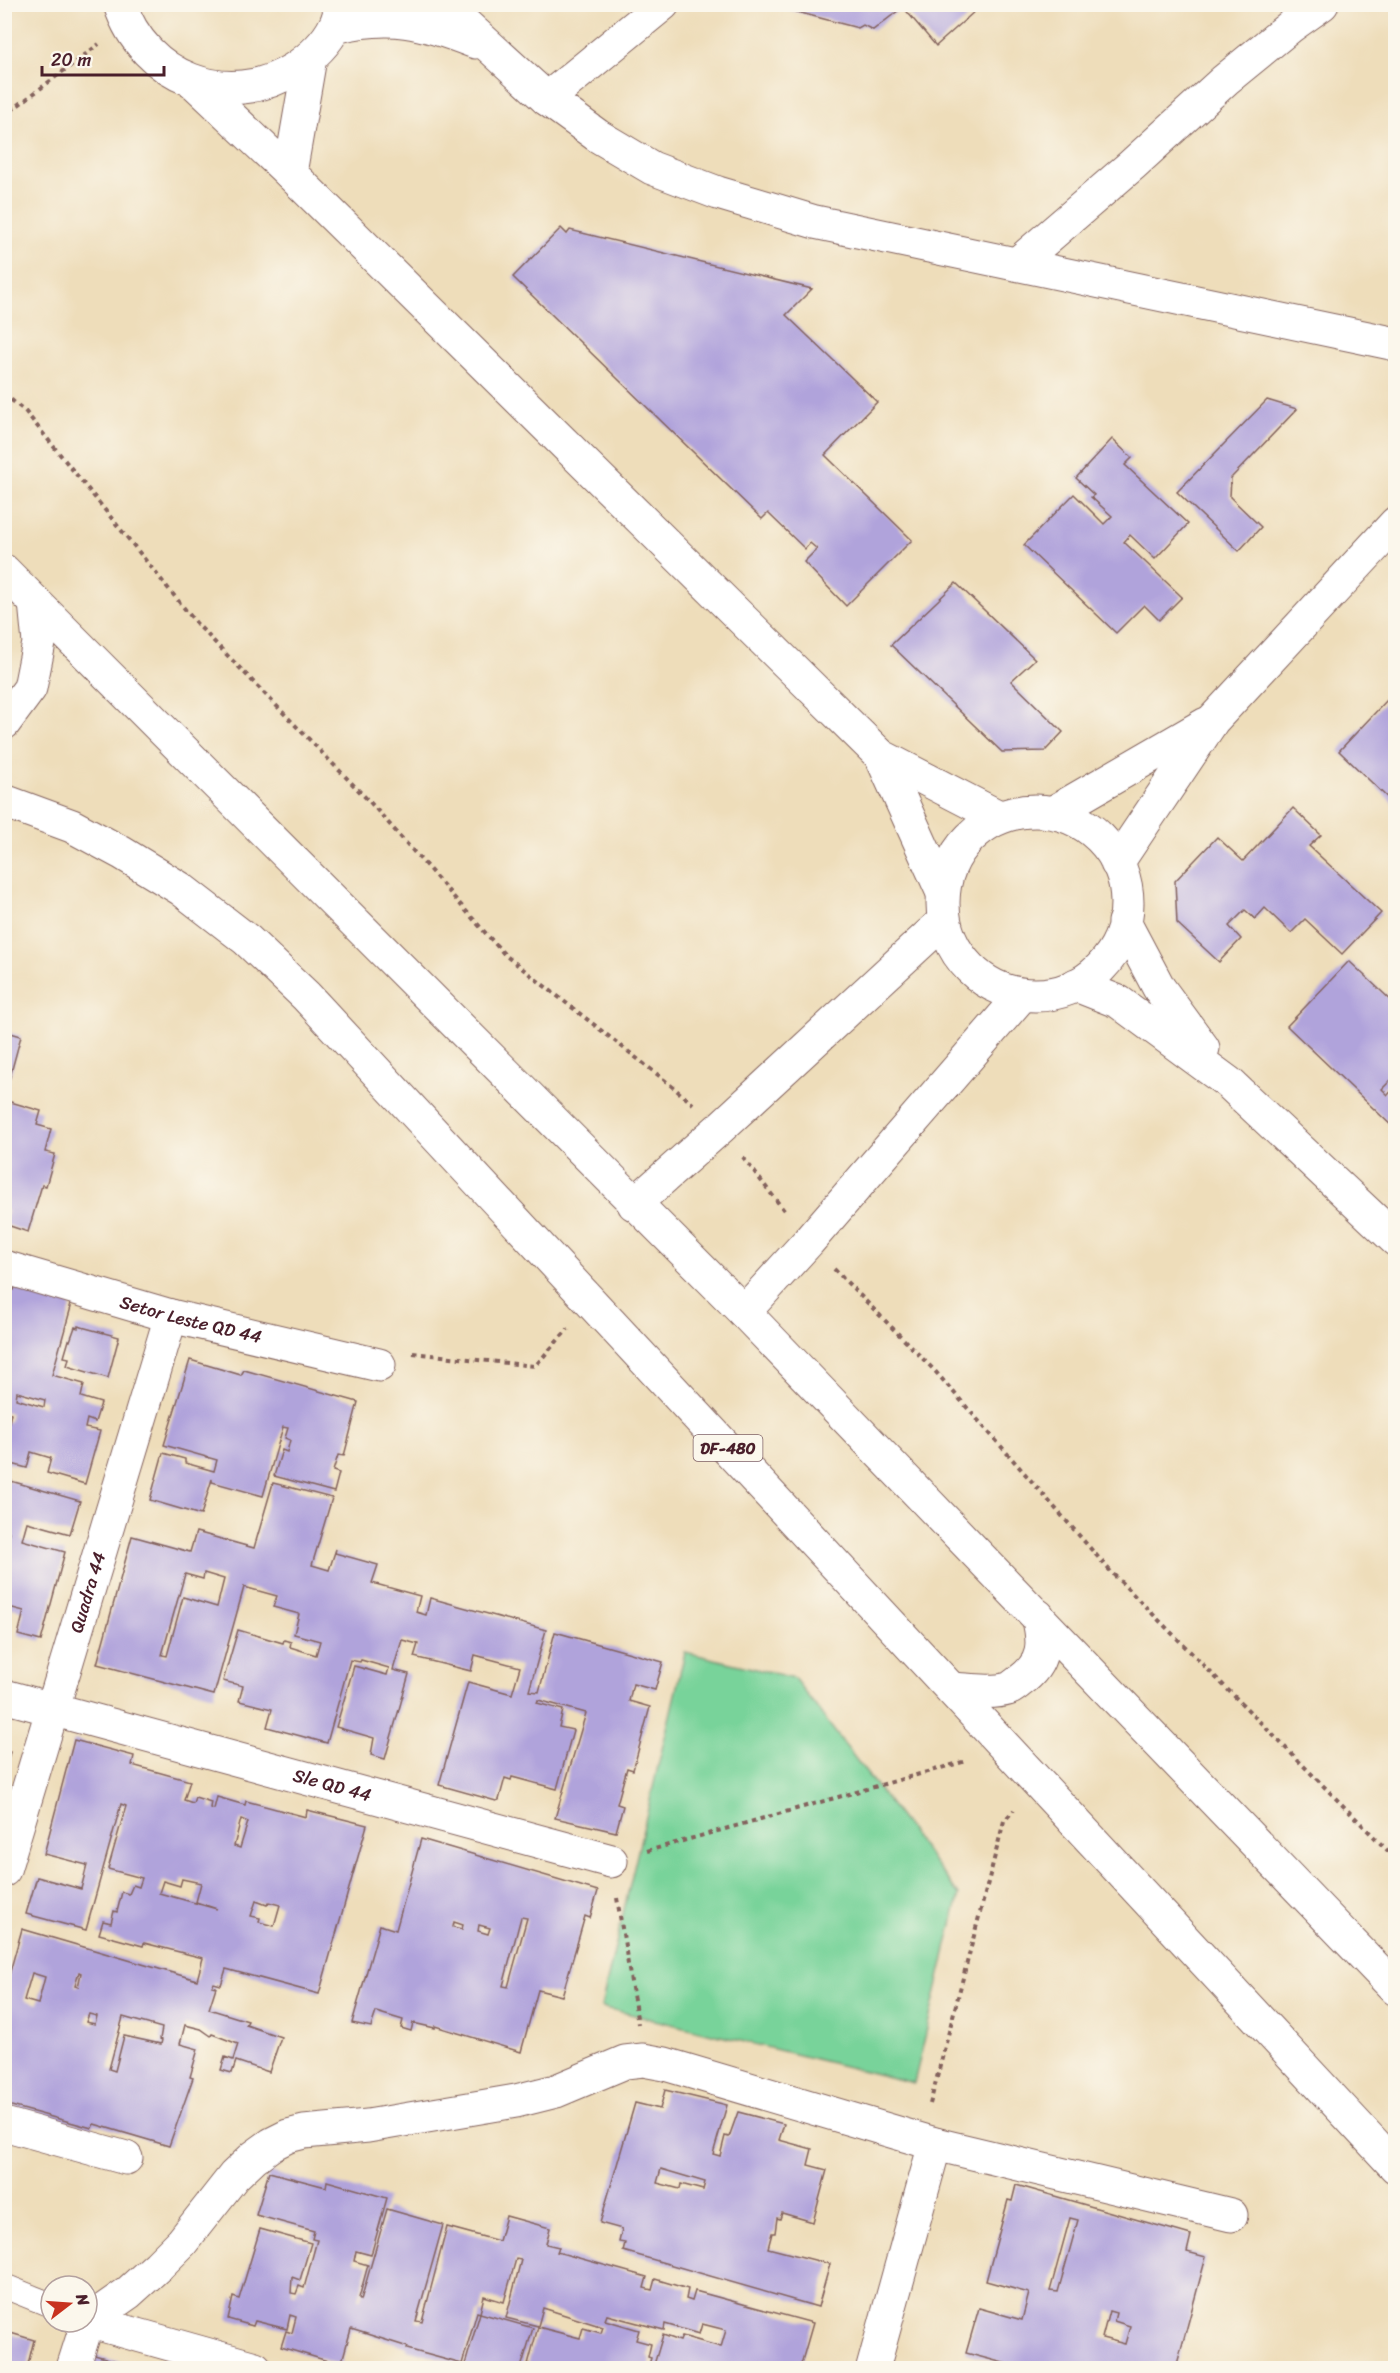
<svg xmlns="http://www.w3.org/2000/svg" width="1400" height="2373" viewBox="0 0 1400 2373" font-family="Sriracha,sans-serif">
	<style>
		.green { fill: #78d39a; stroke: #617962; stroke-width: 1.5 }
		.building { fill: #b0a3db; fill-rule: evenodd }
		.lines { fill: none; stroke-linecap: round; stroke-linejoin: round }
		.lane-casing { stroke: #83625d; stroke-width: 26 }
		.street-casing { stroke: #83625d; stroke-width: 35 }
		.primary-casing { stroke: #83625d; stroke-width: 35 }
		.path { stroke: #83625d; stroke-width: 4; stroke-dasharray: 4.5 4.5; stroke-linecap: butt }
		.lane { stroke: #fff; stroke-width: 24 }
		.street { stroke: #fff; stroke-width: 33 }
		.primary { stroke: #fff; stroke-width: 33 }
		.labels { text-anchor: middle; stroke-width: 4.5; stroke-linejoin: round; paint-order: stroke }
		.shield { fill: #fbf7ec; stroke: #7f6065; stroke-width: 1.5 }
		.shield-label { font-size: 16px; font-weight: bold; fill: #4a1f2b }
		.street-label { font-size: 18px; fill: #4a1f2b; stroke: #fbf7ec }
	</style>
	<rect width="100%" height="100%" fill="#fbf7ec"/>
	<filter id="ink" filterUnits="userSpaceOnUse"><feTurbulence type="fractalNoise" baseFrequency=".0167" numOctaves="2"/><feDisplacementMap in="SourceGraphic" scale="12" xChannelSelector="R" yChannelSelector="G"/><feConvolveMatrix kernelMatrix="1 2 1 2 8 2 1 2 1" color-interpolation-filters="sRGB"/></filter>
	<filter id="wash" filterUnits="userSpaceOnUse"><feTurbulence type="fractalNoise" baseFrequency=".008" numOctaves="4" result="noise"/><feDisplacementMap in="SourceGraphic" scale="24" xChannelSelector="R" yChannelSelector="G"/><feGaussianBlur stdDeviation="1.35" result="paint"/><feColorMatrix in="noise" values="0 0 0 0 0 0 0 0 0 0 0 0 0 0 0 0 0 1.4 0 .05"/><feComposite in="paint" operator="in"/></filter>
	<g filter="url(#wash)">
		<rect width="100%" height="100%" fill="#eeddba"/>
		<path class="green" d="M 685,1652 L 794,1678 L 959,1895 L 914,2083 L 601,2007 Z"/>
		<g id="blocks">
			<g class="building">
				<path d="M 791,4 L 970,4 L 975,11 L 936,46 L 903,7 L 873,30 L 863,25 L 858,28 L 786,9 Z"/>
				<path d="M 561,228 L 567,234 L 570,230 L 812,289 L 786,315 L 877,402 L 825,455 L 912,540 L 846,606 L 804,562 L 817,549 L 810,543 L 805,549 L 768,513 L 762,519 L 513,277 Z"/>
				<path d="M 1267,400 L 1297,409 L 1231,478 L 1230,497 L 1261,527 L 1239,551 L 1177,492 Z"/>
				<path d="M 1112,439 L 1132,458 L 1125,465 L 1188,524 L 1155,559 L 1130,535 L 1124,542 L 1182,597 L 1159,620 L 1144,605 L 1116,633 L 1024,545 L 1074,494 L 1104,524 L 1112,516 L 1091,497 L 1094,495 L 1076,478 Z"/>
				<path d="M 956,583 L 1035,659 L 1011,681 L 1063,732 L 1045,751 L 1002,752 L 891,645 Z"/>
				<path d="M 1388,699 L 1395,706 L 1395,805 L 1339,751 Z"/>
				<path d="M 1293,808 L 1321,835 L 1309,846 L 1381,913 L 1342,954 L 1305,919 L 1291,933 L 1265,908 L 1255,919 L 1245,910 L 1229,926 L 1241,939 L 1219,962 L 1177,923 L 1175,881 L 1217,837 L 1243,861 Z"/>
				<path d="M 1349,961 L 1395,1004 L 1395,1076 L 1382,1089 L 1388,1095 L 1395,1087 L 1395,1129 L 1287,1026 Z"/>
				<path d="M 4,1031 L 21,1036 L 5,1095 L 4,1095 Z"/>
				<path d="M 4,1100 L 41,1111 L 37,1125 L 51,1129 L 45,1152 L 55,1154 L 46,1186 L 42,1185 L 28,1232 L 4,1224 L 8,1211 L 4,1210 Z"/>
				<path d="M 4,1287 L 14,1290 L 15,1287 L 71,1301 L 69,1307 L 71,1307 L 52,1375 L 84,1384 L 81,1397 L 101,1403 L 95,1422 L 87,1419 L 85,1428 L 100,1431 L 85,1484 L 47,1473 L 51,1458 L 31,1452 L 27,1468 L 4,1462 L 4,1421 L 9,1422 L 11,1413 L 4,1411 ZM 17,1392 L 45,1400 L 44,1407 L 16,1399 Z"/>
				<path d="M 78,1326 L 119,1337 L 108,1378 L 67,1366 L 69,1358 L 64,1357 L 69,1340 L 70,1341 L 75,1327 L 78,1328 Z"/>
				<path d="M 190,1360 L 241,1375 L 244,1370 L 358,1402 L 344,1456 L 338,1455 L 333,1471 L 339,1473 L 334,1492 L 274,1476 L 282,1450 L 287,1452 L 290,1440 L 285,1438 L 288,1428 L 283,1427 L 263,1496 L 212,1482 L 212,1479 L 201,1515 L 150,1500 L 163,1453 L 185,1459 L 185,1463 L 214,1471 L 217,1460 L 164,1445 Z"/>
				<path d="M 4,1479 L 80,1501 L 70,1534 L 27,1522 L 22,1540 L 65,1552 L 41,1641 L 18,1635 L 24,1611 L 5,1606 L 4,1549 L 9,1532 L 4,1531 Z"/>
				<path d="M 273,1483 L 332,1498 L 312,1565 L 329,1570 L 336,1549 L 335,1553 L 378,1565 L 372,1583 L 420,1596 L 416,1612 L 426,1615 L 430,1598 L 546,1630 L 529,1691 L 539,1692 L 555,1632 L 663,1662 L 655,1690 L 633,1684 L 629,1701 L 650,1707 L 633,1770 L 627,1768 L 617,1804 L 623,1806 L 616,1832 L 555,1818 L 586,1713 L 538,1700 L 537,1703 L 563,1710 L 559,1727 L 573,1730 L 557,1789 L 512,1777 L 511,1780 L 505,1778 L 499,1800 L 496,1801 L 439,1785 L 468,1682 L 512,1694 L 520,1667 L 475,1655 L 471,1671 L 414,1657 L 418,1644 L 402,1640 L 393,1670 L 409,1674 L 385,1759 L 371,1755 L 374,1738 L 336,1727 L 354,1666 L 387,1675 L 389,1668 L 361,1660 L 360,1662 L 350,1660 L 327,1743 L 267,1727 L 272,1709 L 239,1701 L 243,1686 L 223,1681 L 238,1630 L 283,1643 L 284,1640 L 291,1642 L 290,1647 L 316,1655 L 320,1641 L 294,1634 L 299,1614 L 273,1607 L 277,1596 L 244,1587 L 214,1695 L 97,1664 L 132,1536 L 190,1552 L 196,1532 L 254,1548 ZM 204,1573 L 224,1579 L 217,1607 L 183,1597 L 167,1656 L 162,1655 L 185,1574 L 203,1579 Z"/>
				<path d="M 74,1740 L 134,1756 L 132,1765 L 190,1781 L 184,1800 L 193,1803 L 195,1797 L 211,1802 L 210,1808 L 214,1809 L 217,1797 L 245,1805 L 246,1801 L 306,1817 L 307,1810 L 367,1825 L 319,1994 L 226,1969 L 221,1985 L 214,1983 L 212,1986 L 216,1987 L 209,2009 L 248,2021 L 246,2025 L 281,2037 L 269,2072 L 236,2061 L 232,2073 L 221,2070 L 225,2057 L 233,2060 L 238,2044 L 212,2034 L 211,2036 L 201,2029 L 185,2025 L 180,2044 L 198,2049 L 190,2077 L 193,2078 L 169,2146 L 94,2124 L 92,2128 L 4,2104 L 4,1993 L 22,1929 L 197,1980 L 203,1958 L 144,1943 L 143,1946 L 99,1934 L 103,1921 L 111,1923 L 114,1911 L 117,1912 L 122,1892 L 129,1894 L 133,1885 L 139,1887 L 142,1878 L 108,1869 L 126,1806 L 121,1804 L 86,1930 L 26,1914 L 37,1877 L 81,1889 L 87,1865 L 44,1854 ZM 241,1819 L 248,1822 L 240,1848 L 234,1846 ZM 182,1879 L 201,1883 L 196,1902 L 217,1909 L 159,1893 L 163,1881 L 180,1886 ZM 256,1901 L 267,1905 L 269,1902 L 280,1905 L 274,1926 L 259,1922 L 260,1918 L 251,1916 ZM 79,1972 L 81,1973 L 78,1987 L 75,1986 ZM 32,1973 L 45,1977 L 38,2004 L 24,2000 ZM 89,2014 L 97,2016 L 95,2024 L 86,2022 ZM 123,2017 L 162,2028 L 160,2039 L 162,2040 L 161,2044 L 124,2036 L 115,2071 L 109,2069 Z"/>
				<path d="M 4,1751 L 10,1752 L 5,1768 L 4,1768 Z"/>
				<path d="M 421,1839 L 598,1891 L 590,1918 L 585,1916 L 562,1996 L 538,1990 L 521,2052 L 435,2026 L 435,2028 L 413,2023 L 411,2031 L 401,2028 L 403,2020 L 376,2012 L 371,2027 L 352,2023 L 380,1925 L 396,1930 ZM 521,1917 L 527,1918 L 508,1987 L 503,1986 ZM 454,1922 L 463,1925 L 462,1929 L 453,1927 ZM 479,1925 L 490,1928 L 488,1934 L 478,1931 Z"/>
				<path d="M 665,2090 L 727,2105 L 713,2154 L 720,2156 L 725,2136 L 729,2137 L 738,2112 L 784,2124 L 779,2140 L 812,2149 L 808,2165 L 827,2170 L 813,2222 L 782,2213 L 780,2219 L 777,2218 L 775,2233 L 772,2233 L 768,2248 L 830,2264 L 818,2307 L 623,2251 L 625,2243 L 619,2242 L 622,2229 L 600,2223 L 635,2103 L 660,2109 ZM 661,2169 L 705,2182 L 703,2190 L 681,2184 L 680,2189 L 657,2183 Z"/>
				<path d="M 269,2172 L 326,2187 L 327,2181 L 387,2198 L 371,2255 L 356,2251 L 354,2261 L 368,2265 L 359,2298 L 361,2300 L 387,2209 L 443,2225 L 416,2321 L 422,2322 L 447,2227 L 499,2241 L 506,2216 L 550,2228 L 546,2244 L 559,2247 L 557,2252 L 647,2277 L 644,2288 L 652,2290 L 655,2279 L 688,2289 L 686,2299 L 692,2301 L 695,2291 L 813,2323 L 800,2368 L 653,2368 L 663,2335 L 680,2341 L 682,2336 L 721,2347 L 726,2330 L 702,2324 L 699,2334 L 665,2324 L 664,2330 L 607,2315 L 605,2320 L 639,2330 L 636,2340 L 651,2344 L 648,2357 L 651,2358 L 648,2368 L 527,2368 L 538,2327 L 580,2338 L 583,2328 L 601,2333 L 603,2327 L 543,2308 L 538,2326 L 506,2318 L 521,2260 L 516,2259 L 504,2302 L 484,2296 L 480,2313 L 477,2312 L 462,2364 L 407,2349 L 408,2347 L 351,2329 L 341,2365 L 281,2347 L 286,2331 L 292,2333 L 296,2317 L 290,2315 L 287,2329 L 255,2321 L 253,2326 L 228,2319 L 233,2297 L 239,2299 L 260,2229 L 311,2243 L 300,2280 L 292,2277 L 291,2293 L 296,2294 L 299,2286 L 304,2288 L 317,2240 L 312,2239 L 314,2231 L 256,2215 Z"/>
				<path d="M 1016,2185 L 1191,2235 L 1187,2252 L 1206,2257 L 1176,2368 L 1040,2368 L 1030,2366 L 1029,2368 L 1022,2368 L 966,2353 L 979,2308 L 1022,2320 L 1029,2293 L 986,2281 L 1008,2200 L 1012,2201 ZM 1070,2218 L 1078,2220 L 1058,2292 L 1050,2291 ZM 1109,2311 L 1116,2313 L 1114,2321 L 1130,2326 L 1125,2344 L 1102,2338 Z"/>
				<path d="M 480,2313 L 533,2328 L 521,2368 L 464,2368 Z"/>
				<path d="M 4,2331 L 34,2340 L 27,2368 L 4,2368 Z"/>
				<path d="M 91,2354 L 141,2368 L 87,2368 Z"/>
			</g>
		</g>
	</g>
	<g filter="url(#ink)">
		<use href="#blocks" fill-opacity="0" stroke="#83625d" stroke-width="1.5"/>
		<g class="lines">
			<g class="lane-casing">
				<path id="lane" d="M 4,2286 L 51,2305"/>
			</g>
			<g class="street-casing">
				<g id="street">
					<path d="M 120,4 C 144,78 228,111 294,69 C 309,59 326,44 335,26 C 338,20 340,12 342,4"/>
					<path d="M 443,4 L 547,99 L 598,136 L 652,168 L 718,193 L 815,222 L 1396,344"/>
					<path d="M 335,27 C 390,13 422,21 475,42"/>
					<path d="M 196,84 L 290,173 L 881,756 L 999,817"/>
					<path d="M 547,99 L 663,4"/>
					<path d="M 290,173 L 310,58"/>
					<path d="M 1017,264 L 1132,165 L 1225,80 L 1291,26 L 1322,4"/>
					<path d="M 881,756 L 943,893"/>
					<circle cx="1035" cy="903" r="92"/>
					<path d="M 1054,812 L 1206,724"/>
					<path d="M 1117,863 L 1213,720 L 1396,523"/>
					<path d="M 1124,922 L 1159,988 L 1203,1048"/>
					<path d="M 1076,985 L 1119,1002 L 1229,1083 L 1396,1240"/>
					<path d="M 634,1204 L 720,1128 L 944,921"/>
					<path id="s1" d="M 4,1267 L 171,1316 L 379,1365"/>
					<path d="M 744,1312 L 808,1242 L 1022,995"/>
					<path id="s2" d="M 4,1696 L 611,1861"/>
					<path id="s3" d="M 4,1870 L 171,1316"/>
					<path d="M 4,2124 L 126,2158"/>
					<path d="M 88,2321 L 255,2368"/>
					<path d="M 73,2368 L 88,2321 L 128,2293 L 158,2266 L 182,2242 L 234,2176 L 254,2157 L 272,2144 L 288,2136 L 304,2132 L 368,2126 L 516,2101 L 556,2091 L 625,2062 L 643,2060 L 665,2064 L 935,2144"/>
					<path d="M 873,2368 L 935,2144 L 1231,2215"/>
				</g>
			</g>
			<g class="primary-casing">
				<g id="primary">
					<path d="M 4,571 L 744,1312 L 1396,1989"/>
					<path d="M 4,723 L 30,688 L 39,643 L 35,602"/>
					<path d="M 4,801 L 72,826 L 122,853 L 181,889 L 247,940 L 306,996 L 1396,2167"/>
					<path d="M 953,1689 C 970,1690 991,1694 1008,1689 C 1012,1688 1016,1684 1020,1681 C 1045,1663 1045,1644 1038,1616"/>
				</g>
			</g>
			<g class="path">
				<path d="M 4,116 L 99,44"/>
				<path d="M 4,394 L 25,411 L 197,624 L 369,801 L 505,955 L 662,1078 L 693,1104"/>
				<path d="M 743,1157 L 786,1213"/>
				<path d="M 834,1269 L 935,1371 L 1112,1573 L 1396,1859"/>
				<path d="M 413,1353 L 535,1366 L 568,1329"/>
				<path d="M 647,1851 L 966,1761"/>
				<path d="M 617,1898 L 638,2024"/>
				<path d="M 930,2104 L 1004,1821 L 1014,1810"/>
			</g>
			<use href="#lane" class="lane"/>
			<use href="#street" class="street"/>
			<use href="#primary" class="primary"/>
		</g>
	</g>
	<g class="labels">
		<rect class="shield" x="693.5" y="1435" width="69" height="26" rx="4.5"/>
		<g class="shield-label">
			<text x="728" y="1454">DF-480</text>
		</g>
		<g class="street-label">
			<text dy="6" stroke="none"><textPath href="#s1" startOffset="194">Setor Leste QD 44</textPath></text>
			<text dy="6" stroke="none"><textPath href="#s3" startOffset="290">Quadra 44</textPath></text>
			<text dy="6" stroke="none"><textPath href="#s2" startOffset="340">Sle QD 44</textPath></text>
		</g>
	</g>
	<rect width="1400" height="2373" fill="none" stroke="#fbf7ec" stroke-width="24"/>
	<g transform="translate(69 2304) rotate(73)"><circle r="28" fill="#fbf7ec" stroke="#b4a19f" stroke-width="1.5"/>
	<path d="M0-4.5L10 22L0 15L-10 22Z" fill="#c8321e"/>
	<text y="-9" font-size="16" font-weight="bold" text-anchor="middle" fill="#4a1f2b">N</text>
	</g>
	<path d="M42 66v9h122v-9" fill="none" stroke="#4a1f2b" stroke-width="3"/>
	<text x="51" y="66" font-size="18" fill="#4a1f2b" stroke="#fbf7ec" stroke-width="4.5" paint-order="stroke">20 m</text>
</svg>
